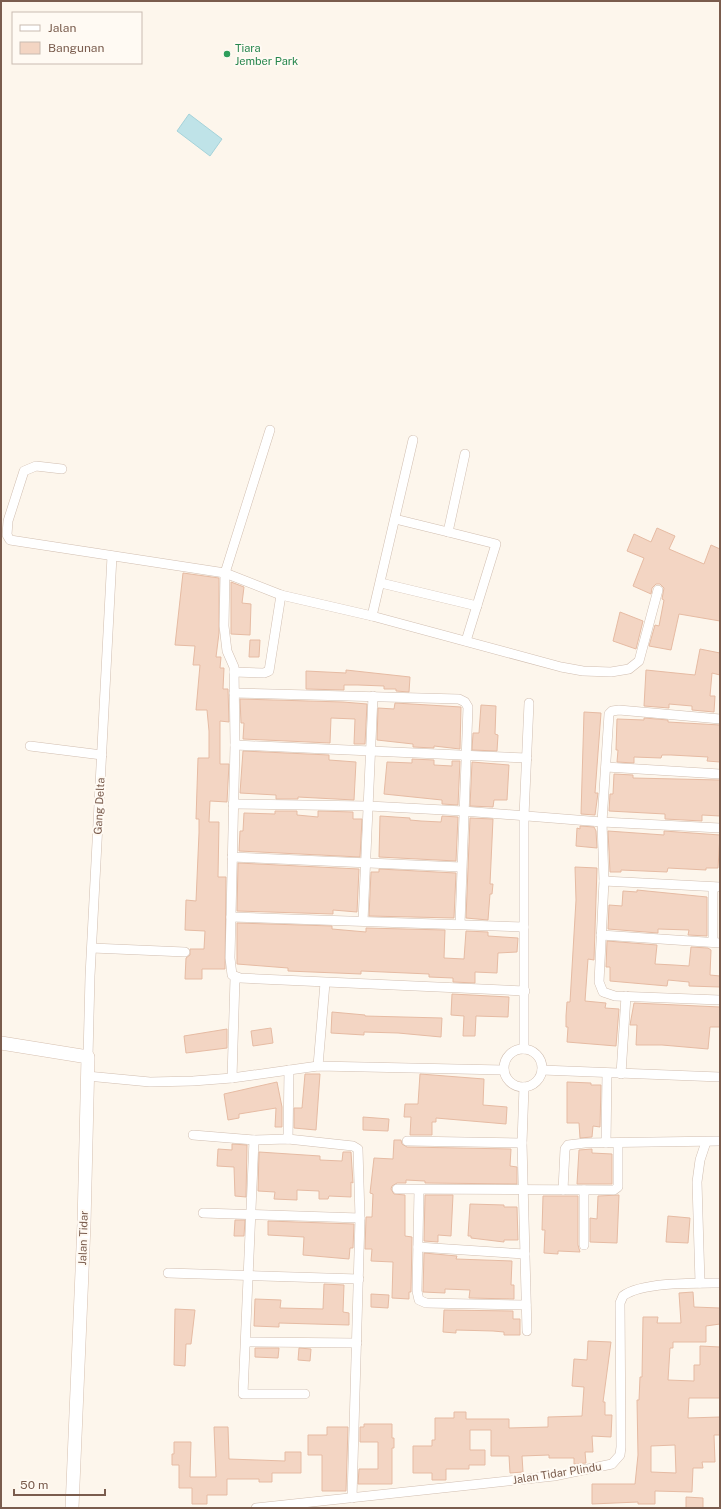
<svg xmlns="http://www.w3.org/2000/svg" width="721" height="1509" viewBox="0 0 721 1509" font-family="'Public Sans',sans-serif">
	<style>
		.water { fill: #bfe3e8; stroke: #a5d3da }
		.building { fill: #f3d5c3; stroke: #e6bba3; fill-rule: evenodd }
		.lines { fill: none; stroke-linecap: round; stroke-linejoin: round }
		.street-casing { stroke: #d1beb0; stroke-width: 10 }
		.secondary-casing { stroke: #d6c0b0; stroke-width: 14 }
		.street { stroke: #fff; stroke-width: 9 }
		.secondary { stroke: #fff; stroke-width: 13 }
		.leisure-dot { fill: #2e9e5b; stroke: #fffaf3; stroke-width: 1.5 }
		.labels { text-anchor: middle; stroke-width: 4; stroke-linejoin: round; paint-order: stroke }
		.leisure-label { font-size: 11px; fill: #27864d; stroke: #fffaf3; text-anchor: start }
		.street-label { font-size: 11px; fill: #7a5c4d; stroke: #fffaf3 }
	</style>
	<rect width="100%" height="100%" fill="#fdf6ec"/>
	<path class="water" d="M 189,114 L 222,139 L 210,156 L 177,131 Z"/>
	<g class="building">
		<path d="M 657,528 L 675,536 L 669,549 L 704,564 L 711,545 L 720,549 L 720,621 L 679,614 L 671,650 L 649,646 L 655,625 L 659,626 L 664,600 L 662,599 L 664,588 L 660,584 L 656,584 L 652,588 L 651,594 L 633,586 L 644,558 L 627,551 L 634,534 L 651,542 Z"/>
		<path d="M 183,573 L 219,578 L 219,633 L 216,657 L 221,657 L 220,668 L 224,668 L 223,689 L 228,689 L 229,722 L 220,721 L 220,764 L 229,764 L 227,802 L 210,801 L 209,822 L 219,822 L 218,877 L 226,877 L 225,969 L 202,969 L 202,979 L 185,979 L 186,958 L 190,955 L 190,949 L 204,949 L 205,931 L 185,930 L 186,900 L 196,901 L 199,833 L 199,819 L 196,819 L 198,758 L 209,758 L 209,731 L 207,710 L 196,710 L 200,665 L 193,665 L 195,646 L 175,645 Z"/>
		<path d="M 231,582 L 244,587 L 242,603 L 251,604 L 250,635 L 231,634 Z"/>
		<path d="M 620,612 L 643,621 L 636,649 L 613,641 Z"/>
		<path d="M 250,640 L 260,640 L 259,657 L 249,657 Z"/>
		<path d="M 700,649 L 720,653 L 720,675 L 712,673 L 710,696 L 715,696 L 714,712 L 692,710 L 692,706 L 669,704 L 669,708 L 644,706 L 646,670 L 695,675 Z"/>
		<path d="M 346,670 L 410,677 L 409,692 L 396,691 L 396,689 L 384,689 L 384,686 L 358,685 L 344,685 L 344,690 L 306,689 L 306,671 L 346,673 Z"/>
		<path d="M 240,699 L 343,702 L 367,704 L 365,744 L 354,744 L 355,719 L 331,718 L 330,743 L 243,739 L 244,723 L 241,723 Z"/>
		<path d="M 395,703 L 461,707 L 460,749 L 434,746 L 434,748 L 413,747 L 413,744 L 377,740 L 378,708 L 394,709 Z"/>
		<path d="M 481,705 L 496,706 L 495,734 L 498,735 L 497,751 L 472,750 L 473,733 L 479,733 Z"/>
		<path d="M 584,712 L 601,713 L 595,793 L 598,793 L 595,815 L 581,814 Z"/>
		<path d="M 644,718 L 668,720 L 668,722 L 720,725 L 720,762 L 707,761 L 708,757 L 671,755 L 662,755 L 661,758 L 634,757 L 634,763 L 617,762 L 618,750 L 616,750 L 617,719 L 644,720 Z"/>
		<path d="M 243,751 L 329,755 L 329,760 L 356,762 L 354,800 L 298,797 L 298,799 L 276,799 L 276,795 L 240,793 Z"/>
		<path d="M 412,759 L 434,760 L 434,765 L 452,766 L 452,761 L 460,761 L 458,805 L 442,804 L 442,800 L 384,794 L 387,762 L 412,763 Z"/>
		<path d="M 472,762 L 509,765 L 507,800 L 494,800 L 493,807 L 470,806 Z"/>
		<path d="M 614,774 L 633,775 L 633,778 L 720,780 L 720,816 L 702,815 L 702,821 L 665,819 L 665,814 L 609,811 L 610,794 L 613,794 Z"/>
		<path d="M 275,811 L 297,811 L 297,815 L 318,817 L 318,811 L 353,812 L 353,819 L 362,819 L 360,857 L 239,851 L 240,831 L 243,831 L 244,813 L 275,814 Z"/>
		<path d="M 380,816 L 410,818 L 410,820 L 421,821 L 441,822 L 442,816 L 458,817 L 456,861 L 379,857 Z"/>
		<path d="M 470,818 L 493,819 L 490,884 L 493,884 L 492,894 L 490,894 L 488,920 L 466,918 Z"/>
		<path d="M 580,826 L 594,827 L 596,831 L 597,848 L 576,846 L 577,828 L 580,829 Z"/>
		<path d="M 608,831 L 664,835 L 664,831 L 720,835 L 718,868 L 706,868 L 706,870 L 668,868 L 667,872 L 621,870 L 621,872 L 610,872 Z"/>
		<path d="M 238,863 L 359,869 L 357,912 L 333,910 L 333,914 L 237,911 Z"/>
		<path d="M 575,867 L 597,868 L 594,960 L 588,959 L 585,1001 L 606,1003 L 605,1008 L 619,1009 L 616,1046 L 567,1042 L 568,1027 L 566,1027 L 566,1016 L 567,1002 L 570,1002 L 576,900 Z"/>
		<path d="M 379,869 L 456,873 L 454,918 L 369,916 L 371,872 L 379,872 Z"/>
		<path d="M 637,890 L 707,897 L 707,936 L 688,935 L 689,930 L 658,929 L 658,933 L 608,929 L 609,905 L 622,906 L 623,891 L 637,892 Z"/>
		<path d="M 237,923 L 332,926 L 332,929 L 366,932 L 366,928 L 445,930 L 444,958 L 464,959 L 466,931 L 488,932 L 488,936 L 518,938 L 517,952 L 498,953 L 497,973 L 475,972 L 475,983 L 453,982 L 453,978 L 429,977 L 429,974 L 361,971 L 361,974 L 288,971 L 288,968 L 237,964 Z"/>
		<path d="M 607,941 L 657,945 L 655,964 L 674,965 L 689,966 L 691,947 L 708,948 L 711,950 L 710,975 L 720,976 L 720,987 L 689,986 L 689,982 L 668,980 L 667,986 L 610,981 L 610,967 L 606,967 Z"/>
		<path d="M 452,994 L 509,997 L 508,1017 L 476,1016 L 475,1036 L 463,1036 L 464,1016 L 451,1015 Z"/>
		<path d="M 634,1003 L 720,1007 L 720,1027 L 710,1027 L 708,1049 L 662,1045 L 636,1045 L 637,1025 L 630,1025 Z"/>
		<path d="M 332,1012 L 365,1015 L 365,1016 L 442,1018 L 441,1037 L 398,1033 L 364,1032 L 364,1035 L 331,1033 Z"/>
		<path d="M 271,1028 L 273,1043 L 253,1046 L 251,1031 Z"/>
		<path d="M 227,1029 L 227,1048 L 186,1053 L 184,1036 Z"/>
		<path d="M 305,1074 L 320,1074 L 316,1130 L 294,1128 L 294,1108 L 302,1108 Z"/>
		<path d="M 420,1074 L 484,1079 L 483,1105 L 507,1107 L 506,1124 L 436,1118 L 436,1122 L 432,1122 L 432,1135 L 410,1135 L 411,1117 L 404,1117 L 405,1104 L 418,1104 Z"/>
		<path d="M 277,1082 L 282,1107 L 282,1127 L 275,1127 L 276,1108 L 239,1114 L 239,1118 L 228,1120 L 224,1094 Z"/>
		<path d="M 567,1082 L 591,1083 L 591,1085 L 601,1085 L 600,1127 L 593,1126 L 592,1137 L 580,1138 L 579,1123 L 567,1123 Z"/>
		<path d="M 363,1117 L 389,1119 L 388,1131 L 363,1130 Z"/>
		<path d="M 394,1140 L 401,1140 L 402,1144 L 407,1147 L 511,1149 L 510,1166 L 517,1167 L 517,1184 L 425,1183 L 425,1181 L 406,1180 L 406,1183 L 397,1183 L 392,1186 L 391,1189 L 394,1194 L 405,1195 L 405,1236 L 412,1237 L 411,1292 L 409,1292 L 409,1299 L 392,1298 L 393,1262 L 371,1261 L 372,1249 L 365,1249 L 366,1217 L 372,1217 L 373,1194 L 370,1193 L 374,1158 L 393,1159 Z"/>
		<path d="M 232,1144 L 247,1145 L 246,1197 L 235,1196 L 234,1167 L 217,1166 L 218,1149 L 232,1150 Z"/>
		<path d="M 592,1149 L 592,1153 L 612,1154 L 612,1184 L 577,1184 L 579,1150 Z"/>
		<path d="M 259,1152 L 320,1156 L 320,1160 L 342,1161 L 343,1152 L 351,1152 L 353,1183 L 351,1182 L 351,1197 L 329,1196 L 328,1199 L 319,1199 L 319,1191 L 297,1190 L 297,1200 L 274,1199 L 275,1192 L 258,1191 Z"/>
		<path d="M 425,1195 L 453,1195 L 451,1236 L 438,1235 L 438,1242 L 424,1241 Z"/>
		<path d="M 619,1195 L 617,1243 L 590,1242 L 590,1218 L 597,1219 L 598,1196 Z"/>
		<path d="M 543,1196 L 578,1196 L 578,1245 L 580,1252 L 558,1251 L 558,1254 L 544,1253 L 545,1230 L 542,1230 Z"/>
		<path d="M 470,1204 L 504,1205 L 504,1207 L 517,1207 L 518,1240 L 504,1240 L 504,1242 L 471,1238 L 471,1236 L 468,1236 Z"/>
		<path d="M 668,1216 L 690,1218 L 688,1243 L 666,1242 Z"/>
		<path d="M 235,1220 L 245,1220 L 244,1236 L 234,1236 Z"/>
		<path d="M 268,1221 L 354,1224 L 353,1248 L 350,1248 L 349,1259 L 303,1255 L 304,1237 L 268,1235 Z"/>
		<path d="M 424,1253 L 457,1256 L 456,1259 L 512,1261 L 511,1285 L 514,1285 L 514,1299 L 469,1298 L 470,1290 L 445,1289 L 445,1293 L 423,1292 Z"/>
		<path d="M 324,1284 L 344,1285 L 343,1312 L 349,1313 L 349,1325 L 279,1323 L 279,1327 L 254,1326 L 255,1299 L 281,1300 L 280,1308 L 323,1309 Z"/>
		<path d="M 693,1292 L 694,1307 L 720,1308 L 720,1324 L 706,1326 L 706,1342 L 673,1342 L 673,1348 L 670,1348 L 668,1380 L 694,1381 L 694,1365 L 700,1365 L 700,1346 L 720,1347 L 720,1398 L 689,1398 L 688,1418 L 720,1417 L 720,1435 L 714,1435 L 715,1462 L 702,1462 L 703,1468 L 693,1468 L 692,1492 L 655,1491 L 655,1504 L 638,1504 L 638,1502 L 592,1504 L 592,1484 L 635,1484 L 638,1455 L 637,1400 L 639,1400 L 640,1377 L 642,1377 L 643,1317 L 658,1317 L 657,1323 L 681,1323 L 679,1293 ZM 675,1445 L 676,1473 L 651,1472 L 651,1446 Z"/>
		<path d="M 371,1294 L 389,1295 L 388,1308 L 371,1307 Z"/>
		<path d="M 175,1309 L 195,1310 L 191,1344 L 186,1344 L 185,1366 L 174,1365 Z"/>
		<path d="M 444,1310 L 513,1311 L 513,1319 L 520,1319 L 520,1335 L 504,1335 L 504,1332 L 493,1331 L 456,1330 L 456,1333 L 443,1332 Z"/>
		<path d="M 588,1341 L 611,1342 L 603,1402 L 605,1402 L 605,1415 L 612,1415 L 611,1437 L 592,1436 L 593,1452 L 585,1452 L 586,1463 L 574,1464 L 574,1458 L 549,1458 L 549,1455 L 522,1456 L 523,1472 L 510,1473 L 509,1456 L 491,1456 L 491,1430 L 470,1430 L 470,1450 L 485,1450 L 485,1465 L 469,1465 L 469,1469 L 446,1469 L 446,1480 L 432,1480 L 432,1473 L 413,1473 L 413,1446 L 432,1446 L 432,1440 L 435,1440 L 435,1418 L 454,1418 L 454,1412 L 466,1412 L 466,1419 L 509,1419 L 509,1428 L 548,1427 L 548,1417 L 582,1416 L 584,1387 L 572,1386 L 574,1359 L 587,1360 Z"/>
		<path d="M 255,1348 L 279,1348 L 278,1358 L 255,1357 Z"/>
		<path d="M 299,1348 L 311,1349 L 310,1361 L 298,1360 Z"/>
		<path d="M 364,1424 L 392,1424 L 392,1438 L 394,1438 L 394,1448 L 392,1448 L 392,1484 L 358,1484 L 359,1469 L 378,1469 L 378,1442 L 360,1442 L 360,1427 L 364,1427 Z"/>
		<path d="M 214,1427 L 228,1427 L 229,1459 L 285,1461 L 285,1452 L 301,1452 L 301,1473 L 272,1473 L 272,1482 L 259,1482 L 259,1479 L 227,1479 L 227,1495 L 207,1495 L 207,1504 L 192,1504 L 192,1488 L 179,1488 L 179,1465 L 172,1465 L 172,1454 L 174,1454 L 174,1442 L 191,1442 L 190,1477 L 216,1477 Z"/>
		<path d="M 327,1427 L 348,1427 L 346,1491 L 322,1491 L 322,1455 L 308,1455 L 308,1435 L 327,1435 Z"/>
		<path d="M 686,1497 L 703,1498 L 703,1508 L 686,1508 Z"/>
	</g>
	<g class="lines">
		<g class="street-casing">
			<g id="street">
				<path d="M 270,430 L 225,573 L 224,626 L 227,651 L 234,667 L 235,745 L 230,958 L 232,975 L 240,978 L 525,991"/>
				<path d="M 62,469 L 36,466 L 24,471 L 8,521 L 7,535 L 10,540 L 225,573 L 281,595 L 372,616 L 561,667 L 583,671 L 611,672 L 629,669 L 639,661 L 658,590"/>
				<path d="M 395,519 L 448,532 L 465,454"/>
				<path d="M 448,532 L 496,544 L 466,641"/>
				<path d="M 381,583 L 477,606"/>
				<path d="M 372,616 L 413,440"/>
				<path d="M 234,672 L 264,673 L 269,671 L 281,595"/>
				<path d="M 234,693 L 459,699 L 465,702 L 468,707 L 460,924"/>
				<path d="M 720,719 L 619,710 L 612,711 L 609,714 L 602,822 L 604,881 L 599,982 L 603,992 L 615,996 L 720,1000"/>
				<path d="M 235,745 L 527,758"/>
				<path d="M 30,746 L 102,755"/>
				<path d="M 606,767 L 720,774"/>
				<path d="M 233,804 L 369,806 L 463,811 L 602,822 L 720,828"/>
				<path d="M 232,857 L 461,867"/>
				<path d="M 604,881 L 720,887"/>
				<path d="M 231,917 L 524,927"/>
				<path d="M 363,921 L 373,696"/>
				<path d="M 601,935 L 720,943"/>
				<path d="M 713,942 L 713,887"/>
				<path d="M 92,948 L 185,952"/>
				<path d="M 524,1049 L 524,816 L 529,703"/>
				<circle cx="523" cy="1068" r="19"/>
				<path d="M 88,1057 L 90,976 L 112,556"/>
				<path d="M 318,1066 L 325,983"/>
				<path d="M 542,1070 L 720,1077"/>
				<path d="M 621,1074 L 626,996"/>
				<path d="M 87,1076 L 150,1082 L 193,1081 L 232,1078 L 318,1066 L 504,1070"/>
				<path d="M 232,1078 L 235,978"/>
				<path d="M 524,1087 L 522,1143 L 527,1331"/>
				<path d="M 193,1135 L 254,1140 L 288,1139 L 353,1146 L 358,1149 L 360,1218 L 352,1498"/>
				<path d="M 288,1139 L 289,1070"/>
				<path d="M 254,1140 L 243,1394 L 305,1394"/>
				<path d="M 407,1141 L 522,1143"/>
				<path d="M 606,1143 L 607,1073"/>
				<path d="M 397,1189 L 614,1190 L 618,1187 L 618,1143"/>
				<path d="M 419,1190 L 417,1291 L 419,1300 L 426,1303 L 526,1305"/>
				<path d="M 563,1190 L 565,1149 L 568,1145 L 585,1143 L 720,1141"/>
				<path d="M 203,1213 L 360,1218"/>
				<path d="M 584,1245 L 584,1190"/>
				<path d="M 418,1247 L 525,1254"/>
				<path d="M 168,1273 L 359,1279"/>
				<path d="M 700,1283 L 697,1182 L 700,1160 L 706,1142"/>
				<path d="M 246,1342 L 357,1343"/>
				<path d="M 256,1508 L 554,1476 L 612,1464 L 620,1455 L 621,1447 L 620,1303 L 623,1296 C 641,1282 696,1283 720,1283"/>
			</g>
		</g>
		<g class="secondary-casing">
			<path id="secondary" d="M 1,1043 L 88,1057 L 84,1224 L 72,1508"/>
		</g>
		<use href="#street" class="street"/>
		<use href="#secondary" class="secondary"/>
	</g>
	<circle class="leisure-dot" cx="227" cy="54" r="4"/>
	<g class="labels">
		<g class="leisure-label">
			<text x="235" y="52">Tiara<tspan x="235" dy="13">Jember Park</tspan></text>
		</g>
		<g class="street-label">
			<text transform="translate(99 806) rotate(-87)" y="4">Gang Delta</text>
			<text transform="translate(83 1238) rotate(-88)" y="4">Jalan Tidar</text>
			<text transform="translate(557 1473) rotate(-9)" y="4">Jalan Tidar Plindu</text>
		</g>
	</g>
	<rect width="721" height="1509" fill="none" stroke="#7a5c4d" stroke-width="4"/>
	<rect x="12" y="12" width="130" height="52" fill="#fffaf3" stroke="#cabbb1"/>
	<rect x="20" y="25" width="20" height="6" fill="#ffffff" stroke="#cabbb1"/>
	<text x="48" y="32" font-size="12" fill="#7a5c4d">Jalan</text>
	<rect x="20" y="42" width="20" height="12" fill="#f3d5c3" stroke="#cabbb1"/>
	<text x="48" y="52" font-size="12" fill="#7a5c4d">Bangunan</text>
	<path d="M14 1489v6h91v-6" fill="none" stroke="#7a5c4d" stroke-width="2"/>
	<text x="20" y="1489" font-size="12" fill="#7a5c4d" stroke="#fffaf3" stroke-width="3" paint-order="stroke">50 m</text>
</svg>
